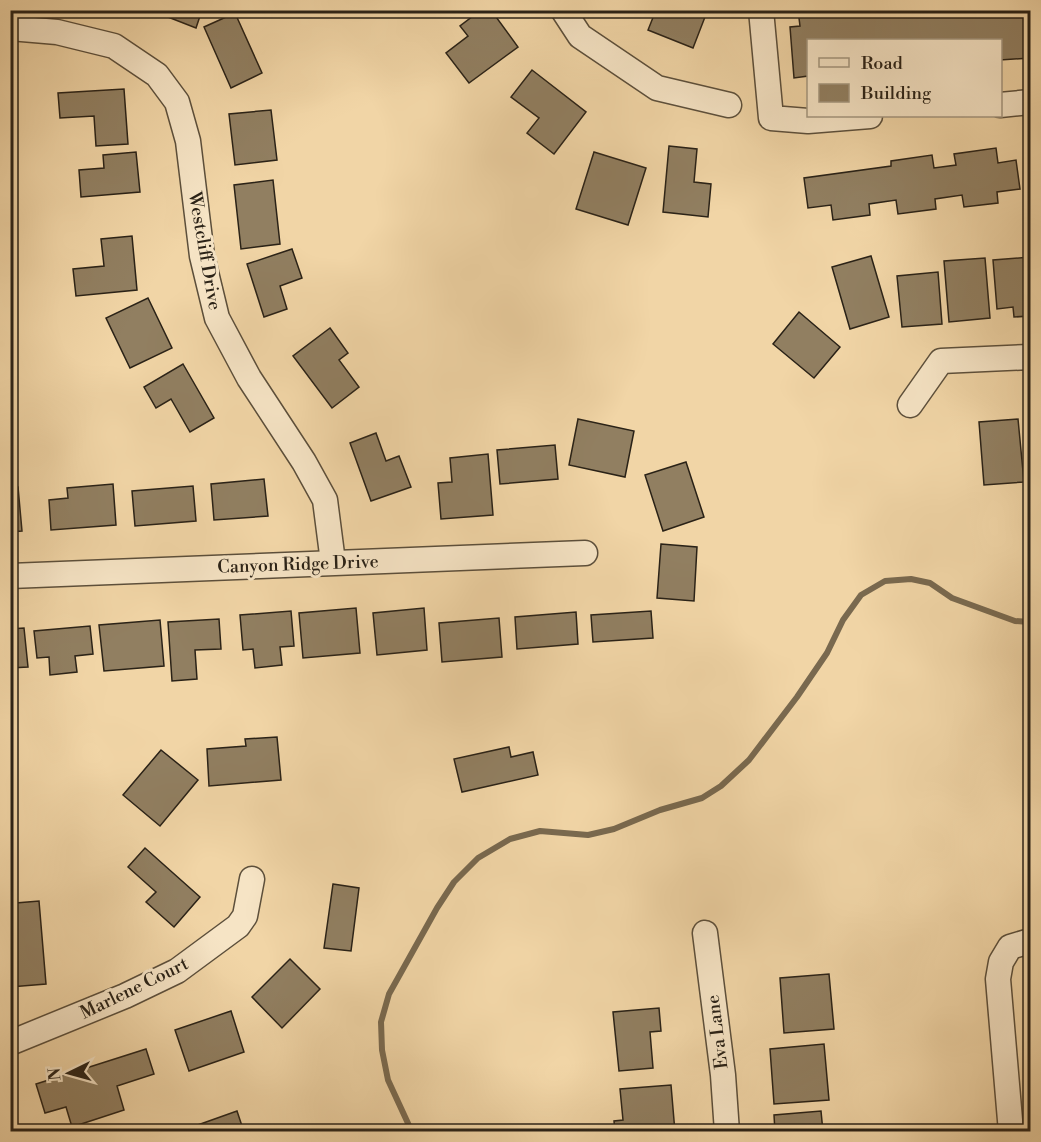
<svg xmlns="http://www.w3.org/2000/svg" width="1041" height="1142" viewBox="0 0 1041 1142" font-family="'Libre Bodoni',serif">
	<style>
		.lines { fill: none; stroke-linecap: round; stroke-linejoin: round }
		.stream { stroke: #79694f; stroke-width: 6 }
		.building { fill: #917f61; stroke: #2a2217; stroke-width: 1.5 }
		.minor-casing { stroke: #5c4f3b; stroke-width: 27 }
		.minor { stroke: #f6e4c5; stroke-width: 24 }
		.labels { text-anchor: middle; stroke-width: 6; stroke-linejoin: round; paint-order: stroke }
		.street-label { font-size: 18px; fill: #2a2217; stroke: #f6e4c5 }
	</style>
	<rect width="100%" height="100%" fill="#f1d5a6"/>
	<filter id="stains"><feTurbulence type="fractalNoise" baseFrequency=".00333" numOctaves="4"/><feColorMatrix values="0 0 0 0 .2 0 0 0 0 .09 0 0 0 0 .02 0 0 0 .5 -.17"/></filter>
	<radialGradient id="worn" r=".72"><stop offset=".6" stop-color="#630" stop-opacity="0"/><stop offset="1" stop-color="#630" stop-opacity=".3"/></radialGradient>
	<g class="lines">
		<path class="stream" d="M 412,1132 L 388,1080 L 382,1050 L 381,1022 L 389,994 L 437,908 L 454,882 L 478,858 L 510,839 L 540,831 L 588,835 L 614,829 L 660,810 L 702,798 L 721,786 L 749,760 L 797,697 L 827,653 L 843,620 L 861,595 L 885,581 L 911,579 L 930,583 L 952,598 L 1015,621 L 1030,622"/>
	</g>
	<g class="building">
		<path d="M 150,10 L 202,10 L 196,28 Z"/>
		<path d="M 481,10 L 491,10 L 518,47 L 469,83 L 446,53 L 468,36 L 460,26 Z"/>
		<path d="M 656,10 L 688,10 L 705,17 L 693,48 L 648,30 Z"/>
		<path d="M 798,10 L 1030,10 L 1030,58 L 1000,60 L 1000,40 L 808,40 L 808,76 L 794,78 L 790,27 L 800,26 Z"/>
		<path d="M 235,13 L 262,73 L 231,88 L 204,27 Z"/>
		<path d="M 532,70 L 586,112 L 554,154 L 527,133 L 539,118 L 511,97 Z"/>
		<path d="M 124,89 L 128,144 L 96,146 L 94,116 L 60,118 L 58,93 Z"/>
		<path d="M 271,110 L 277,160 L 235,165 L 229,114 Z"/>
		<path d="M 669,146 L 697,149 L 694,182 L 711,184 L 708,217 L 663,212 Z"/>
		<path d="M 996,148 L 998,163 L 1016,160 L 1020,189 L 997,192 L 998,203 L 964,207 L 962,195 L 935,199 L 936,209 L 898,214 L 896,200 L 869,204 L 870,215 L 833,220 L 831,205 L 808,208 L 804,178 L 891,166 L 891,161 L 932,155 L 934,168 L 956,165 L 954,154 Z"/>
		<path d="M 136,152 L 140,192 L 81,197 L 79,170 L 104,168 L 103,155 Z"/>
		<path d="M 594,152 L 646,168 L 628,225 L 576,209 Z"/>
		<path d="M 273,180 L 280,244 L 241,249 L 234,185 Z"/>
		<path d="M 132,236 L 137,290 L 76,296 L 73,269 L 104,266 L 101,239 Z"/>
		<path d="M 292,249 L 302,278 L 280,286 L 287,309 L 264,317 L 247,264 Z"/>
		<path d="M 871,256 L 889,317 L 850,329 L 832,267 Z"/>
		<path d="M 1030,257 L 1030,316 L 1014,317 L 1013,307 L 997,309 L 993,260 Z"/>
		<path d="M 985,258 L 990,318 L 949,322 L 944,261 Z"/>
		<path d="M 938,272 L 942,324 L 902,327 L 897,276 Z"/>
		<path d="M 148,298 L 172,348 L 130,368 L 106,318 Z"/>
		<path d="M 799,312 L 840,347 L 814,378 L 773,344 Z"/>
		<path d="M 330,328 L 348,353 L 339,360 L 359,387 L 332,408 L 293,356 Z"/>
		<path d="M 183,364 L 214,418 L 190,432 L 171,399 L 156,408 L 144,387 Z"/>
		<path d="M 1030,405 L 1030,459 L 1026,406 Z"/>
		<path d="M 10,413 L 13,413 L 15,437 L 10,437 Z"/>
		<path d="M 578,419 L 634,431 L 625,477 L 569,465 Z"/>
		<path d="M 1018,419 L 1024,482 L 984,485 L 979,422 Z"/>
		<path d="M 376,433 L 386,461 L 399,456 L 411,487 L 371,501 L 350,443 Z"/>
		<path d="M 555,445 L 558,479 L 500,484 L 497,450 Z"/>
		<path d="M 488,454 L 493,515 L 441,519 L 438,483 L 452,482 L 450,458 Z"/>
		<path d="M 686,462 L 704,517 L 663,531 L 645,475 Z"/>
		<path d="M 264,479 L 268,516 L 214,520 L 211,484 Z"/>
		<path d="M 113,484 L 116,525 L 51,530 L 49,500 L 68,498 L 67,488 Z"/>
		<path d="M 193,486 L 196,521 L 135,526 L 132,491 Z"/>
		<path d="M 10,487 L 18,487 L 22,531 L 10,532 Z"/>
		<path d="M 661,544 L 697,547 L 694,601 L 657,598 Z"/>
		<path d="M 356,608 L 360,653 L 303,658 L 299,613 Z"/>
		<path d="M 424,608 L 427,650 L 377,655 L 373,613 Z"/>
		<path d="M 291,611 L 294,646 L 280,647 L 282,665 L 255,668 L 253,649 L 243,650 L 240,615 Z"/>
		<path d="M 651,611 L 653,638 L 593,642 L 591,615 Z"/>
		<path d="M 576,612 L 578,644 L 517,649 L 515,617 Z"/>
		<path d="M 499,618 L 502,657 L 442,662 L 439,623 Z"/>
		<path d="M 219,619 L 221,649 L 195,650 L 197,679 L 172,681 L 168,622 Z"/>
		<path d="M 160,620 L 164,666 L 104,671 L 99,625 Z"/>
		<path d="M 90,626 L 93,654 L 75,656 L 77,672 L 50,675 L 49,657 L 37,658 L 34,631 Z"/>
		<path d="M 24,628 L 28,667 L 10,668 L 10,629 Z"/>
		<path d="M 277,737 L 281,780 L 209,786 L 207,749 L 246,746 L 245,739 Z"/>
		<path d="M 509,747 L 511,757 L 533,752 L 538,775 L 462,792 L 454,759 Z"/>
		<path d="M 161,750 L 198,780 L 160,826 L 123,795 Z"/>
		<path d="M 145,848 L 200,897 L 174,927 L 146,902 L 156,892 L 128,867 Z"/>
		<path d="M 333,884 L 359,888 L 351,951 L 324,948 Z"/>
		<path d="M 39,901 L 46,984 L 10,987 L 10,924 L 17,923 L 16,903 Z"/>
		<path d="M 290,959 L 320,989 L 282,1028 L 252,997 Z"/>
		<path d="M 829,974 L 834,1029 L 784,1033 L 780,978 Z"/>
		<path d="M 659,1008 L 661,1031 L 650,1032 L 653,1068 L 619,1071 L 613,1012 Z"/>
		<path d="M 231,1011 L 244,1052 L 189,1071 L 175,1030 Z"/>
		<path d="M 824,1044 L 829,1100 L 774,1104 L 770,1049 Z"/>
		<path d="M 146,1049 L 154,1074 L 117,1086 L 124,1110 L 72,1127 L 66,1107 L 45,1113 L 36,1084 Z"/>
		<path d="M 671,1085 L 675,1132 L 615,1132 L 614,1121 L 623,1120 L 620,1089 Z"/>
		<path d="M 237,1111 L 244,1132 L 178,1132 Z"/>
		<path d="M 821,1111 L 823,1132 L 775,1132 L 774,1115 Z"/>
	</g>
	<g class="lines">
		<g class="minor-casing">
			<g id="minor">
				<path d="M 563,10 L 580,36 L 657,88 L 729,105"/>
				<path d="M 761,10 L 771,118 L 808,121 L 870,116"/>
				<path d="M 10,28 L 57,32 L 114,46 L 157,75 L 177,102 L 188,141 L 202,256 L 217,318 L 249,378 L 304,462 L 325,500 L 333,562"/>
				<path d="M 1000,105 L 1030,102"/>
				<path d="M 910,405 L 941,361 L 1030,357"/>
				<path d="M 10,576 L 585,553"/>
				<path d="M 705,933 L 723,1075 L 727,1132"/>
				<path d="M 10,1043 L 125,996 L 177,971 L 238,926 L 245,916 L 252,879"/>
				<path d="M 1011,1132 L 998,979 L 1001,962 L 1010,947 L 1030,941"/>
			</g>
		</g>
		<use href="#minor" class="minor"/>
	</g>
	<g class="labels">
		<g class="street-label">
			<text transform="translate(205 251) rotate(80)" y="6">Westcliff Drive</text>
			<text transform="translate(298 564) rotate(-2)" y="6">Canyon Ridge Drive</text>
			<text transform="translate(134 988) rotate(-26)" y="6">Marlene Court</text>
			<text transform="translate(717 1032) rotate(-97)" y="6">Eva Lane</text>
		</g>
	</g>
	<rect width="1041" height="1142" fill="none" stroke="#f1d5a6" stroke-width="36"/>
	<rect x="12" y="12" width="1017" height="1118" fill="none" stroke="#2a2217" stroke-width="3"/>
	<rect x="18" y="18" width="1005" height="1106" fill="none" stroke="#2a2217" stroke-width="1.5"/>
	<rect x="807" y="39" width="195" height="78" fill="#f6e4c5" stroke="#a4967f" stroke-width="1.5"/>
	<rect x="819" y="58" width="30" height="9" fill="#f6e4c5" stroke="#a4967f" stroke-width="1.5"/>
	<text x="861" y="69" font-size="18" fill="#2a2217">Road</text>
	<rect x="819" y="84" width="30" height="18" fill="#917f61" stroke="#a4967f" stroke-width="1.5"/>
	<text x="861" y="99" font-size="18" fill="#2a2217">Building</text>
	<g transform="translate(69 1073) rotate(265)" stroke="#f6e4c5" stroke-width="4.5" paint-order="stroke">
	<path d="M0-4.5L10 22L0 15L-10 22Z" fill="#2a2217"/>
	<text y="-9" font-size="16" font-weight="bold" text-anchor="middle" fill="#2a2217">N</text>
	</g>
	<rect width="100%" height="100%" filter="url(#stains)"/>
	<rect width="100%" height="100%" fill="url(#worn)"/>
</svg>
